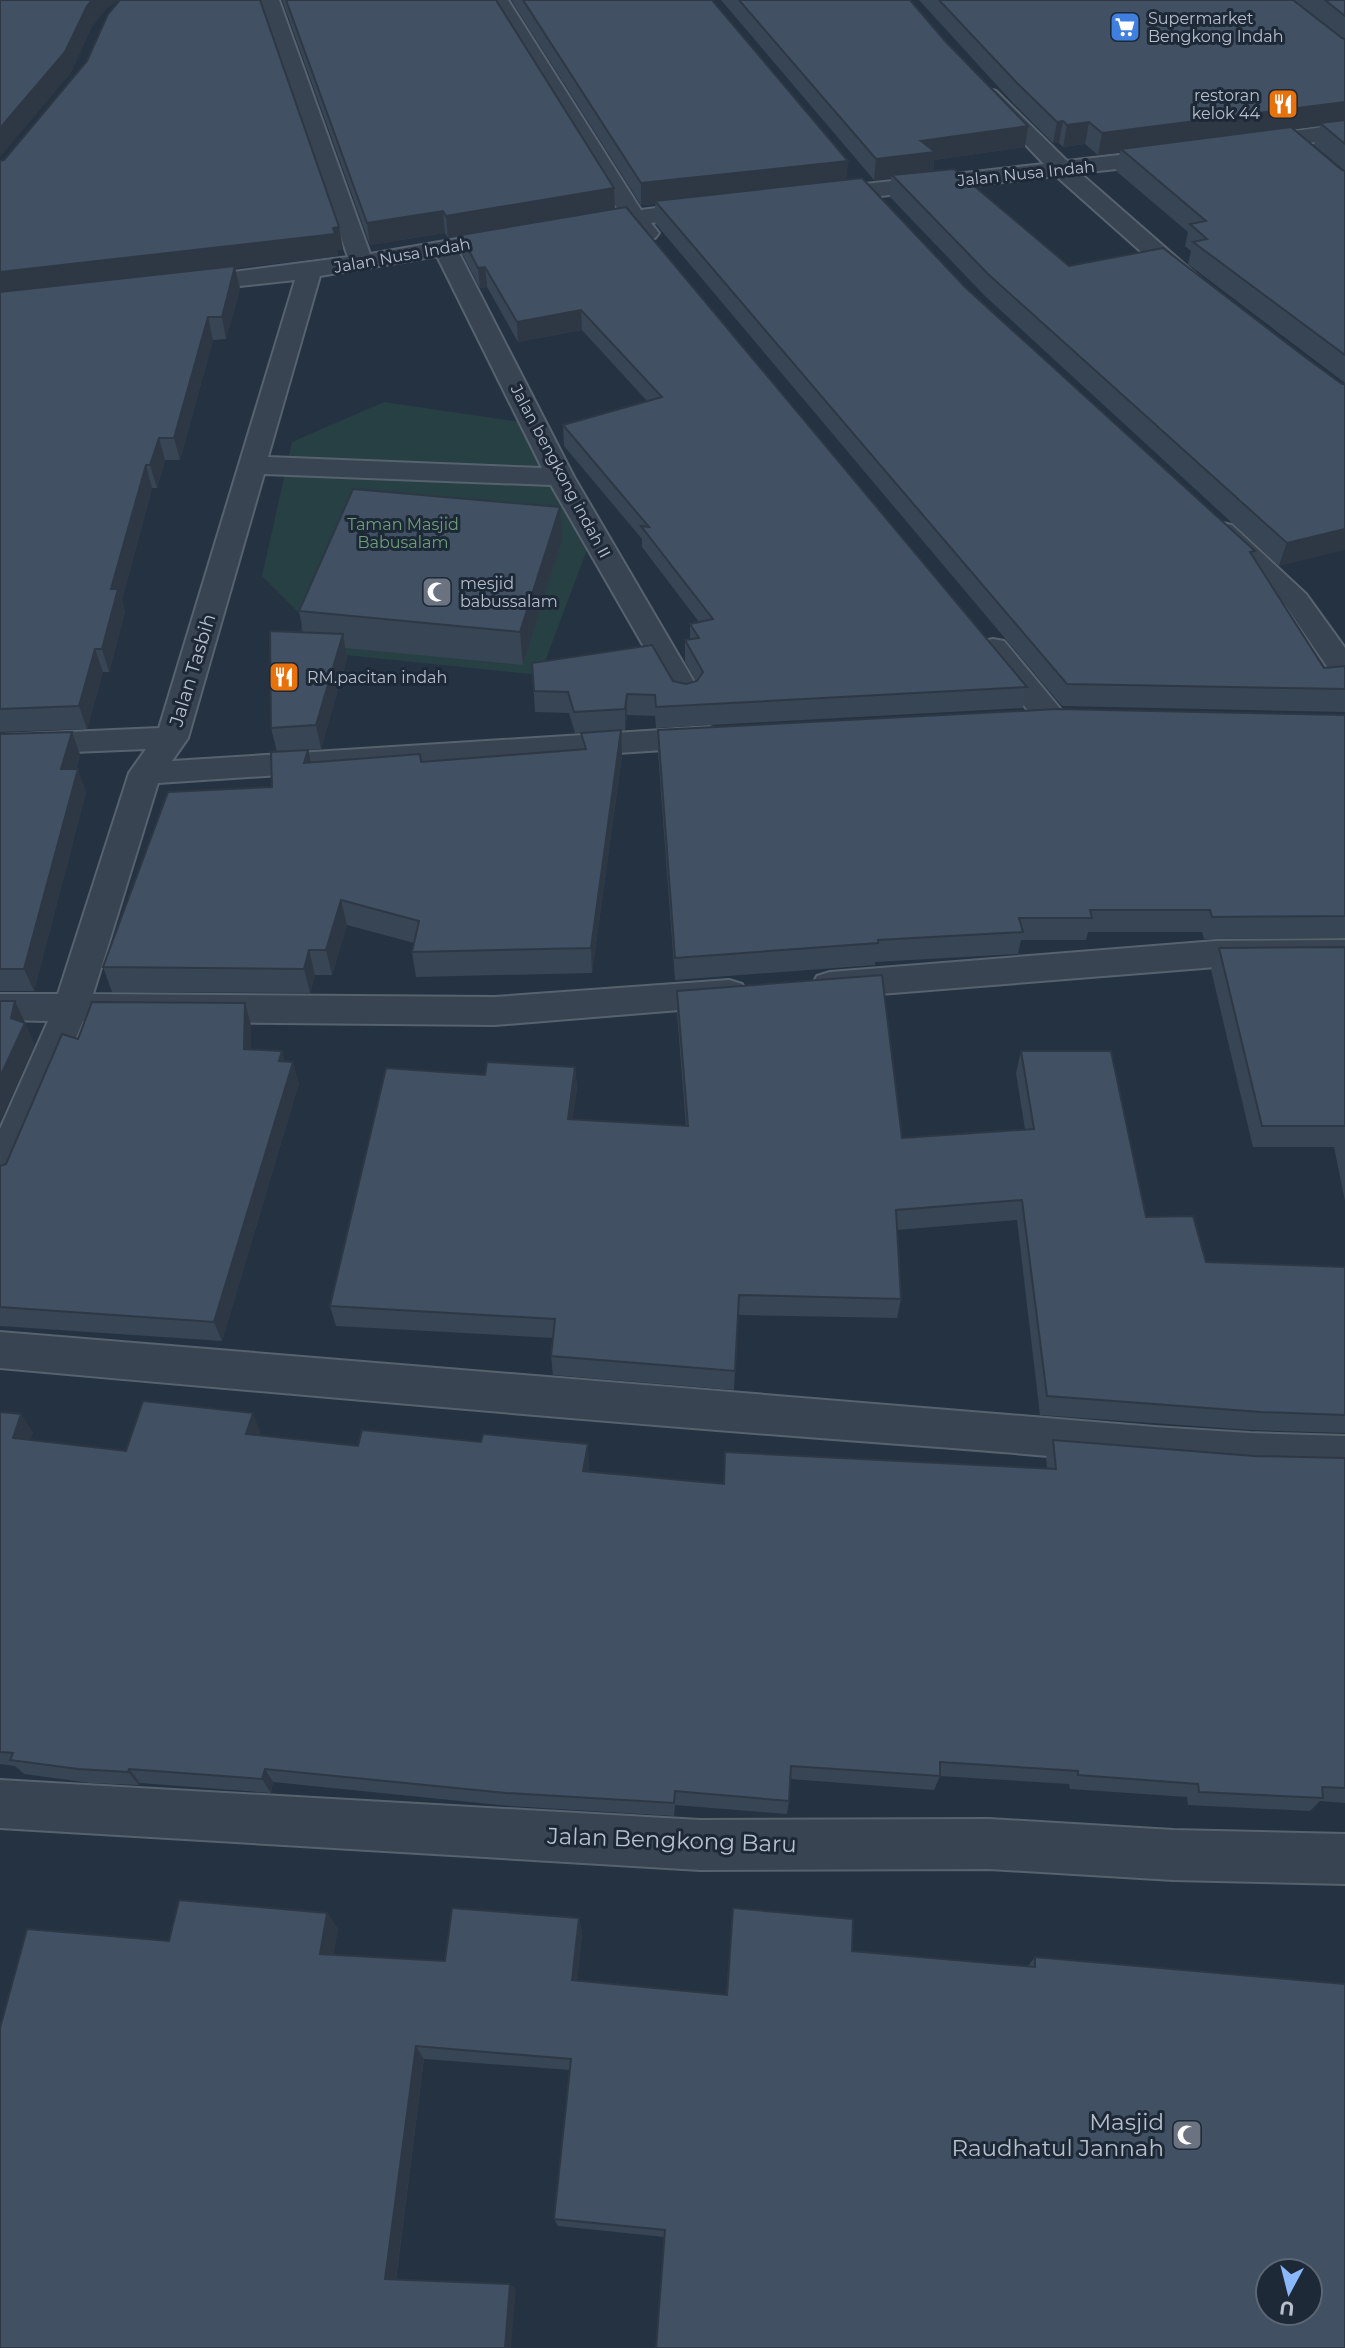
<svg xmlns="http://www.w3.org/2000/svg" width="1345" height="2348" viewBox="0 0 1345 2348" font-family="Montserrat,sans-serif">
	<style>
		.green { fill: #274043 }
		.lines { fill: none; stroke-linecap: round; stroke-linejoin: round }
		.minor-casing { stroke: #57626f; stroke-width: 4 }
		.minor { fill: #394452; fill-rule: evenodd }
		.wall { fill: #384554 }
		.shaded-wall { fill: #2e3845 }
		.building { fill: #415062; stroke: #2e3845; stroke-width: 2; fill-rule: evenodd }
		.labels { text-anchor: middle; stroke-width: 6; stroke-linejoin: round; paint-order: stroke }
		.far-poi-label { font-size: 16px; fill: #b6bfcc; stroke: #1e2937; text-anchor: start }
		.far-street-label { font-size: 16px; fill: #b6bfcc; stroke: #1e2937 }
		.far-park-label { font-size: 16px; fill: #6d9e77; stroke: #1e2937 }
		.street-label { font-size: 19px; fill: #b6bfcc; stroke: #1e2937 }
		.near-street-label { font-size: 23px; fill: #b6bfcc; stroke: #1e2937 }
		.near-poi-label { font-size: 23px; fill: #b6bfcc; stroke: #1e2937; text-anchor: end }
	</style>
	<rect width="100%" height="100%" fill="#253242"/>
	<path class="green" d="M 384,402 L 534,424 L 597,523 L 540,675 L 297,650 L 303,617 L 262,576 L 292,442 Z"/>
	<g class="lines">
		<g class="minor-casing">
			<g id="minor">
				<path d="M 259,0 L 279,0 L 370,254 L 514,229 L 522,231 L 526,236 L 522,241 L 514,243 L 459,253 L 574,477 L 700,692 L 696,699 L 685,702 L 674,699 L 551,485 L 264,474 L 188,738 L 172,761 L 709,727 L 720,730 L 725,737 L 720,744 L 709,747 L 158,783 L 93,994 L 495,997 L 729,980 L 742,984 L 747,993 L 742,1002 L 729,1006 L 495,1025 L 83,1021 L 19,1173 L 14,1184 L 0,1189 L 0,1129 L 48,1021 L 0,1020 L 0,994 L 58,994 L 129,773 L 146,749 L 0,755 L 0,735 L 159,728 L 295,280 L 186,292 L 177,290 L 174,285 L 177,280 L 186,278 L 348,257 ZM 437,256 L 542,468 L 268,457 L 320,276 Z"/>
				<path d="M 488,0 L 508,0 L 641,210 L 708,201 L 716,203 L 719,208 L 716,213 L 651,223 L 659,233 L 655,238 C 641,241 637,236 629,226 L 581,232 L 573,230 L 569,225 L 573,220 L 620,213 Z"/>
				<path d="M 989,89 L 996,91 L 1067,161 L 1171,149 L 1179,151 L 1182,156 L 1179,161 L 1171,163 L 1080,173 L 1200,278 L 1203,283 L 1200,288 L 1191,290 L 1182,288 L 1056,176 L 820,203 L 812,201 L 809,196 L 812,191 L 820,189 L 1044,164 L 982,99 L 978,95 L 982,91 Z"/>
				<path d="M 1345,124 L 1345,138 L 1251,151 L 1243,149 L 1240,144 L 1243,139 L 1251,137 Z"/>
				<path d="M 1222,523 L 1232,525 L 1306,594 L 1345,648 L 1345,680 L 1334,677 L 1286,606 L 1212,537 L 1208,531 L 1212,525 Z"/>
				<path d="M 993,639 L 1004,641 L 1063,712 L 1068,719 L 1063,726 L 1052,729 L 1041,726 L 982,655 L 978,648 L 982,641 Z"/>
				<path d="M 1345,940 L 1345,966 L 1216,967 L 830,998 L 817,994 L 812,985 L 817,976 L 830,972 L 1216,941 Z"/>
				<path d="M 0,1332 L 1155,1427 L 1250,1433 L 1345,1436 L 1345,1474 C 1209,1473 1075,1457 939,1447 C 626,1424 313,1396 0,1368 Z"/>
				<path d="M 0,1780 L 700,1820 L 989,1819 L 1173,1830 L 1345,1834 L 1345,1884 L 1173,1880 L 989,1869 L 700,1870 L 0,1828 Z"/>
			</g>
		</g>
		<use href="#minor" class="minor"/>
	</g>
	<g class="wall">
		<path d="M 282,0 L 496,0 L 615,209 L 1027,687 L 1023,708 L 656,728 L 655,716 L 627,715 L 625,730 L 621,730 L 622,755 L 592,973 L 416,977 L 412,952 L 414,943 L 347,925 L 332,975 L 315,975 L 310,993 L 112,992 L 103,967 L 272,787 L 308,750 L 311,763 L 422,762 L 582,749 L 581,733 L 600,731 L 575,733 L 569,713 L 535,712 L 532,663 L 673,681 L 686,684 L 696,681 L 685,661 L 685,640 L 690,639 L 690,624 L 699,622 L 642,547 L 642,539 L 564,446 L 563,425 L 647,401 L 582,330 L 518,342 L 487,287 L 480,288 L 463,255 L 461,236 L 448,238 L 445,233 L 370,245 Z"/>
		<path d="M 511,0 L 712,0 L 848,161 L 846,180 L 966,288 L 1253,556 L 1324,668 L 1345,666 L 1345,712 L 1062,706 L 655,223 L 655,204 L 641,205 Z"/>
		<path d="M 721,0 L 910,0 L 1025,147 L 934,160 L 933,171 L 1069,266 L 1305,357 L 1342,384 L 1279,566 L 985,296 L 890,197 L 891,178 L 874,180 Z"/>
		<path d="M 919,0 L 1345,0 L 1345,171 L 1314,145 L 1320,126 L 1293,129 L 1342,170 L 1345,171 L 1345,383 L 1188,264 L 1191,251 L 1185,246 L 1188,232 L 1116,171 L 1120,152 L 1098,155 L 1085,144 L 1063,147 L 1059,143 L 1053,143 L 1014,104 Z"/>
		<path d="M 0,161 L 339,227 L 343,249 L 337,250 L 338,256 L 235,268 L 240,289 L 226,339 L 213,340 L 180,460 L 165,460 L 157,488 L 152,488 L 122,600 L 125,612 L 109,672 L 103,672 L 87,729 L 0,732 Z"/>
		<path d="M 562,540 L 523,665 L 345,648 L 347,658 L 321,749 L 277,752 L 271,728 L 303,632 L 299,611 Z"/>
		<path d="M 1345,715 L 1345,938 L 1204,939 L 1202,932 L 1088,932 L 1086,940 L 1021,940 L 1018,954 L 875,962 L 875,965 L 675,980 L 658,753 L 658,730 Z"/>
		<path d="M 0,734 L 80,754 L 76,769 L 86,792 L 34,991 L 0,991 Z"/>
		<path d="M 1345,947 L 1345,1201 L 1334,1147 L 1253,1147 L 1211,970 L 1219,948 Z"/>
		<path d="M 677,991 L 902,1138 L 1025,1129 L 1016,1073 L 1021,1051 L 1146,1217 L 1206,1262 L 1345,1267 L 1345,1433 L 1250,1430 L 1040,1415 L 1017,1220 L 897,1230 L 901,1299 L 897,1318 L 738,1315 L 734,1390 L 553,1375 L 551,1356 L 553,1338 L 336,1326 L 330,1306 L 485,1075 L 575,1067 L 577,1089 L 572,1119 L 686,1126 L 677,1013 Z"/>
		<path d="M 251,1025 L 251,1049 L 282,1051 L 284,1061 L 299,1083 L 222,1341 L 0,1326 L 0,1166 L 6,1164 L 78,1039 Z"/>
		<path d="M 0,1412 L 33,1432 L 30,1440 L 126,1451 L 260,1431 L 259,1436 L 358,1446 L 589,1462 L 588,1472 L 724,1484 L 1047,1468 L 1046,1458 L 1053,1440 L 1254,1456 L 1345,1458 L 1345,1803 L 1320,1801 L 1310,1811 L 1188,1805 L 1187,1797 L 1070,1789 L 1069,1784 L 940,1776 L 934,1790 L 790,1779 L 789,1801 L 787,1814 L 675,1805 L 674,1816 L 509,1806 L 273,1782 L 271,1793 L 140,1783 L 139,1785 L 90,1783 L 24,1774 L 15,1766 L 0,1764 Z"/>
		<path d="M 733,1908 L 852,1951 L 1028,1966 L 1035,1957 L 1345,1984 L 664,2237 L 558,2226 L 554,2219 L 570,2070 L 424,2059 L 396,2280 L 516,2289 L 0,2348 L 169,1941 L 327,1913 L 338,1929 L 333,1955 L 445,1961 L 579,1918 L 582,1934 L 577,1981 L 726,1995 Z"/>
	</g>
	<g class="shaded-wall">
		<path d="M 92,0 L 119,0 L 106,9 L 92,27 L 71,73 L 0,157 L 0,128 Z"/>
		<path d="M 1345,102 L 1345,122 L 1320,123 L 1320,126 L 1123,152 L 1121,149 L 1120,152 L 1098,155 L 1102,133 Z"/>
		<path d="M 1063,121 L 1059,143 L 1053,143 L 1057,122 Z"/>
		<path d="M 1089,122 L 1085,144 L 1063,147 L 1067,125 Z"/>
		<path d="M 1028,126 L 1025,147 L 934,160 L 932,174 L 892,175 L 891,178 L 874,180 L 876,159 L 921,141 Z"/>
		<path d="M 848,161 L 846,183 L 655,201 L 655,204 L 641,205 L 641,183 Z"/>
		<path d="M 614,188 L 615,210 L 448,238 L 446,216 Z"/>
		<path d="M 443,211 L 445,233 L 370,245 L 367,223 Z"/>
		<path d="M 339,227 L 343,249 L 337,250 L 338,256 L 235,268 L 240,289 L 226,339 L 222,317 L 0,295 L 0,272 Z"/>
		<path d="M 485,267 L 487,287 L 480,288 L 478,268 Z"/>
		<path d="M 581,310 L 582,330 L 518,342 L 517,322 Z"/>
		<path d="M 208,317 L 213,340 L 180,460 L 174,438 Z"/>
		<path d="M 159,438 L 165,460 L 157,488 L 150,465 Z"/>
		<path d="M 146,465 L 152,488 L 122,600 L 125,612 L 109,672 L 102,649 L 111,589 Z"/>
		<path d="M 560,507 L 562,540 L 523,665 L 520,632 Z"/>
		<path d="M 1345,529 L 1345,550 L 1279,566 L 1287,543 Z"/>
		<path d="M 343,634 L 347,658 L 321,749 L 316,725 Z"/>
		<path d="M 95,649 L 103,672 L 87,729 L 79,706 Z"/>
		<path d="M 627,694 L 627,715 L 625,730 L 625,709 Z"/>
		<path d="M 621,730 L 622,755 L 592,973 L 591,948 Z"/>
		<path d="M 72,732 L 80,754 L 69,792 L 61,769 Z"/>
		<path d="M 308,750 L 314,775 L 304,763 Z"/>
		<path d="M 78,769 L 86,792 L 34,991 L 24,969 Z"/>
		<path d="M 341,900 L 347,925 L 332,975 L 326,950 Z"/>
		<path d="M 309,950 L 315,975 L 310,993 L 304,969 Z"/>
		<path d="M 15,1001 L 35,1044 L 0,1123 L 0,1077 L 11,1018 Z"/>
		<path d="M 245,1003 L 251,1025 L 251,1070 L 244,1049 Z"/>
		<path d="M 282,1051 L 288,1073 L 279,1061 Z"/>
		<path d="M 293,1062 L 299,1083 L 222,1341 L 214,1322 Z"/>
		<path d="M 575,1067 L 577,1089 L 570,1140 L 568,1119 Z"/>
		<path d="M 253,1413 L 260,1431 L 254,1453 L 246,1434 Z"/>
		<path d="M 21,1414 L 33,1432 L 25,1456 L 13,1438 Z"/>
		<path d="M 588,1444 L 589,1462 L 585,1489 L 583,1471 Z"/>
		<path d="M 129,1769 L 140,1783 L 139,1785 L 128,1772 Z"/>
		<path d="M 265,1769 L 273,1782 L 271,1793 L 262,1779 Z"/>
		<path d="M 327,1913 L 338,1929 L 331,1969 L 320,1954 Z"/>
		<path d="M 579,1918 L 582,1934 L 576,1994 L 572,1980 Z"/>
		<path d="M 416,2046 L 424,2059 L 395,2285 L 385,2279 Z"/>
		<path d="M 510,2284 L 516,2289 L 511,2348 L 505,2348 Z"/>
	</g>
	<g class="building">
		<path d="M 0,0 L 92,0 L 87,6 L 65,52 L 0,128 Z"/>
		<path d="M 120,0 L 260,0 L 339,227 L 333,228 L 335,234 L 0,272 L 0,161 L 4,160 L 87,61 L 108,14 Z"/>
		<path d="M 286,0 L 496,0 L 614,188 L 446,216 L 443,211 L 367,223 Z"/>
		<path d="M 523,0 L 712,0 L 848,161 L 641,183 Z"/>
		<path d="M 739,0 L 910,0 L 946,42 L 1028,126 L 921,141 L 935,152 L 876,159 Z"/>
		<path d="M 939,0 L 1293,0 L 1342,38 L 1345,39 L 1345,102 L 1102,133 L 1089,122 L 1067,125 L 1063,121 L 1057,122 L 1017,83 Z"/>
		<path d="M 1325,0 L 1345,0 L 1345,16 Z"/>
		<path d="M 1345,120 L 1345,144 L 1320,123 Z"/>
		<path d="M 1291,127 L 1342,170 L 1345,171 L 1345,355 L 1193,242 L 1207,239 L 1190,224 L 1206,221 L 1121,149 Z"/>
		<path d="M 954,169 L 1069,266 L 1163,248 L 1305,357 L 1342,384 L 1345,384 L 1345,529 L 1287,543 L 988,274 L 892,175 Z"/>
		<path d="M 862,178 L 966,288 L 1255,551 L 1250,552 L 1324,668 L 1345,666 L 1345,689 L 1067,684 L 655,201 Z"/>
		<path d="M 626,207 L 1027,687 L 656,707 L 655,695 L 627,694 L 625,709 L 574,712 L 568,692 L 534,691 L 532,663 L 652,645 L 673,681 L 686,684 L 697,681 L 703,672 L 685,640 L 699,638 L 690,624 L 713,619 L 641,526 L 649,527 L 563,425 L 662,397 L 581,310 L 517,322 L 485,267 L 478,268 L 461,235 Z"/>
		<path d="M 235,266 L 222,317 L 208,317 L 174,438 L 159,438 L 150,465 L 146,465 L 111,589 L 118,589 L 102,649 L 95,649 L 79,706 L 0,709 L 0,292 Z"/>
		<path d="M 353,489 L 560,507 L 520,632 L 299,611 Z"/>
		<path d="M 270,631 L 343,634 L 316,725 L 271,728 Z"/>
		<path d="M 1057,709 L 1345,715 L 1345,916 L 1212,917 L 1210,910 L 1090,910 L 1092,918 L 1019,918 L 1023,932 L 878,940 L 878,943 L 675,958 L 658,730 Z"/>
		<path d="M 621,730 L 591,948 L 412,952 L 419,921 L 341,900 L 326,950 L 309,950 L 304,969 L 103,967 L 168,792 L 272,787 L 271,752 L 308,750 L 304,763 L 420,754 L 421,762 L 586,749 L 581,733 Z"/>
		<path d="M 72,732 L 61,769 L 78,769 L 24,969 L 0,969 L 0,734 Z"/>
		<path d="M 1345,947 L 1345,1126 L 1262,1126 L 1219,948 Z"/>
		<path d="M 882,975 L 902,1138 L 1034,1129 L 1021,1051 L 1111,1051 L 1146,1217 L 1193,1216 L 1206,1262 L 1345,1267 L 1345,1415 L 1261,1412 L 1047,1396 L 1022,1200 L 896,1210 L 901,1299 L 739,1295 L 735,1371 L 551,1356 L 555,1319 L 330,1306 L 386,1068 L 485,1075 L 487,1062 L 575,1067 L 568,1119 L 688,1126 L 677,991 Z"/>
		<path d="M 0,1001 L 15,1001 L 11,1018 L 25,1023 L 0,1077 Z"/>
		<path d="M 92,1002 L 245,1003 L 244,1049 L 282,1051 L 279,1061 L 293,1062 L 214,1322 L 0,1307 L 0,1166 L 6,1164 L 62,1034 L 78,1039 Z"/>
		<path d="M 143,1401 L 253,1413 L 246,1434 L 358,1446 L 362,1430 L 481,1442 L 483,1434 L 588,1444 L 583,1471 L 724,1484 L 725,1452 L 1056,1469 L 1053,1440 L 1254,1456 L 1345,1458 L 1345,1788 L 1322,1787 L 1323,1798 L 1199,1792 L 1198,1784 L 1078,1775 L 1078,1771 L 940,1762 L 940,1776 L 791,1766 L 789,1801 L 675,1791 L 674,1803 L 506,1793 L 265,1769 L 262,1779 L 129,1769 L 128,1772 L 78,1769 L 10,1760 L 13,1753 L 0,1752 L 0,1412 L 21,1414 L 13,1438 L 126,1451 Z"/>
		<path d="M 179,1900 L 327,1913 L 320,1954 L 445,1961 L 452,1908 L 579,1918 L 572,1980 L 727,1995 L 733,1908 L 853,1919 L 852,1951 L 1035,1967 L 1035,1957 L 1345,1984 L 1345,2348 L 656,2348 L 665,2230 L 554,2219 L 571,2059 L 416,2046 L 385,2279 L 510,2284 L 505,2348 L 0,2348 L 0,2028 L 27,1929 L 169,1941 ZM 1268,2271 L 1310,2271 L 1310,2313 L 1268,2313 Z"/>
	</g>
	<defs>
		<g id="supermarket-square" transform="scale(1.575)"><rect x="-9" y="-9" width="18" height="18" rx="4" fill="#3f7fe0" stroke="#1e2937"/><path d="M-6-5.5h2.5l.6 2H6L4.5 2H-2.5L-4.4-4H-6ZM-1.5 3.2a1.3 1.3 0 1 0 .1 0ZM3 3.2a1.3 1.3 0 1 0 .1 0Z" fill="#fff"/></g>
		<g id="restaurant-square" transform="scale(1.575)"><rect x="-9" y="-9" width="18" height="18" rx="4" fill="#e8710a" stroke="#1e2937"/><path d="M-5-6h1v4h1v-4h1v4h1v-4h1v5L-1.5 .5V6h-2V.5L-5-1ZM5-6V6H3V1.5H1.5Q1.5-4 5-6Z" fill="#fff"/></g>
		<g id="mosque-square" transform="scale(1.575)"><rect x="-9" y="-9" width="18" height="18" rx="4" fill="#6b7280" stroke="#1e2937"/><path d="M3.5-4.9A6 6 0 1 0 3.5 4.9A5 5 0 1 1 3.5-4.9Z" fill="#fff"/></g>
	</defs>
	<g fill-rule="evenodd">
		<use href="#supermarket-square" x="1125" y="27"/>
		<use href="#restaurant-square" x="1283" y="104"/>
		<use href="#mosque-square" x="437" y="592"/>
		<use href="#restaurant-square" x="284" y="677"/>
		<use href="#mosque-square" x="1187" y="2135"/>
	</g>
	<g class="labels">
		<g class="far-poi-label">
			<text x="1148" y="24">Supermarket<tspan x="1148" dy="18">Bengkong Indah</tspan></text>
			<text x="1260" y="101" text-anchor="end">restoran<tspan x="1260" dy="18">kelok 44</tspan></text>
			<text x="460" y="589">mesjid<tspan x="460" dy="18">babussalam</tspan></text>
			<text x="307" y="683">RM.pacitan indah</text>
		</g>
		<g class="far-street-label">
			<text transform="translate(1026 173) rotate(-6)" y="6">Jalan Nusa Indah</text>
			<text transform="translate(402 255) rotate(-10)" y="6">Jalan Nusa Indah</text>
			<text transform="translate(561 471) rotate(62)" y="6">Jalan bengkong indah II</text>
		</g>
		<g class="far-park-label">
			<text x="403" y="530">Taman Masjid<tspan x="403" dy="18">Babusalam</tspan></text>
		</g>
		<g class="street-label">
			<text transform="translate(192 670) rotate(-73)" y="7">Jalan Tasbih</text>
		</g>
		<g class="near-street-label">
			<text transform="translate(672 1840) rotate(2)" y="8">Jalan Bengkong Baru</text>
		</g>
		<g class="near-poi-label">
			<text x="1164" y="2130">Masjid<tspan x="1164" dy="26">Raudhatul Jannah</tspan></text>
		</g>
	</g>
	<g transform="translate(1289 2292) rotate(187)"><circle r="33" fill="#1e2937" stroke="#5b6573" stroke-width="2"/>
	<path d="M0-5L12 26L0 18L-12 26Z" fill="#8bb8fc"/>
	<text y="-10" font-size="19" font-weight="bold" text-anchor="middle" fill="#b6bfcc">U</text>
	</g>
</svg>
